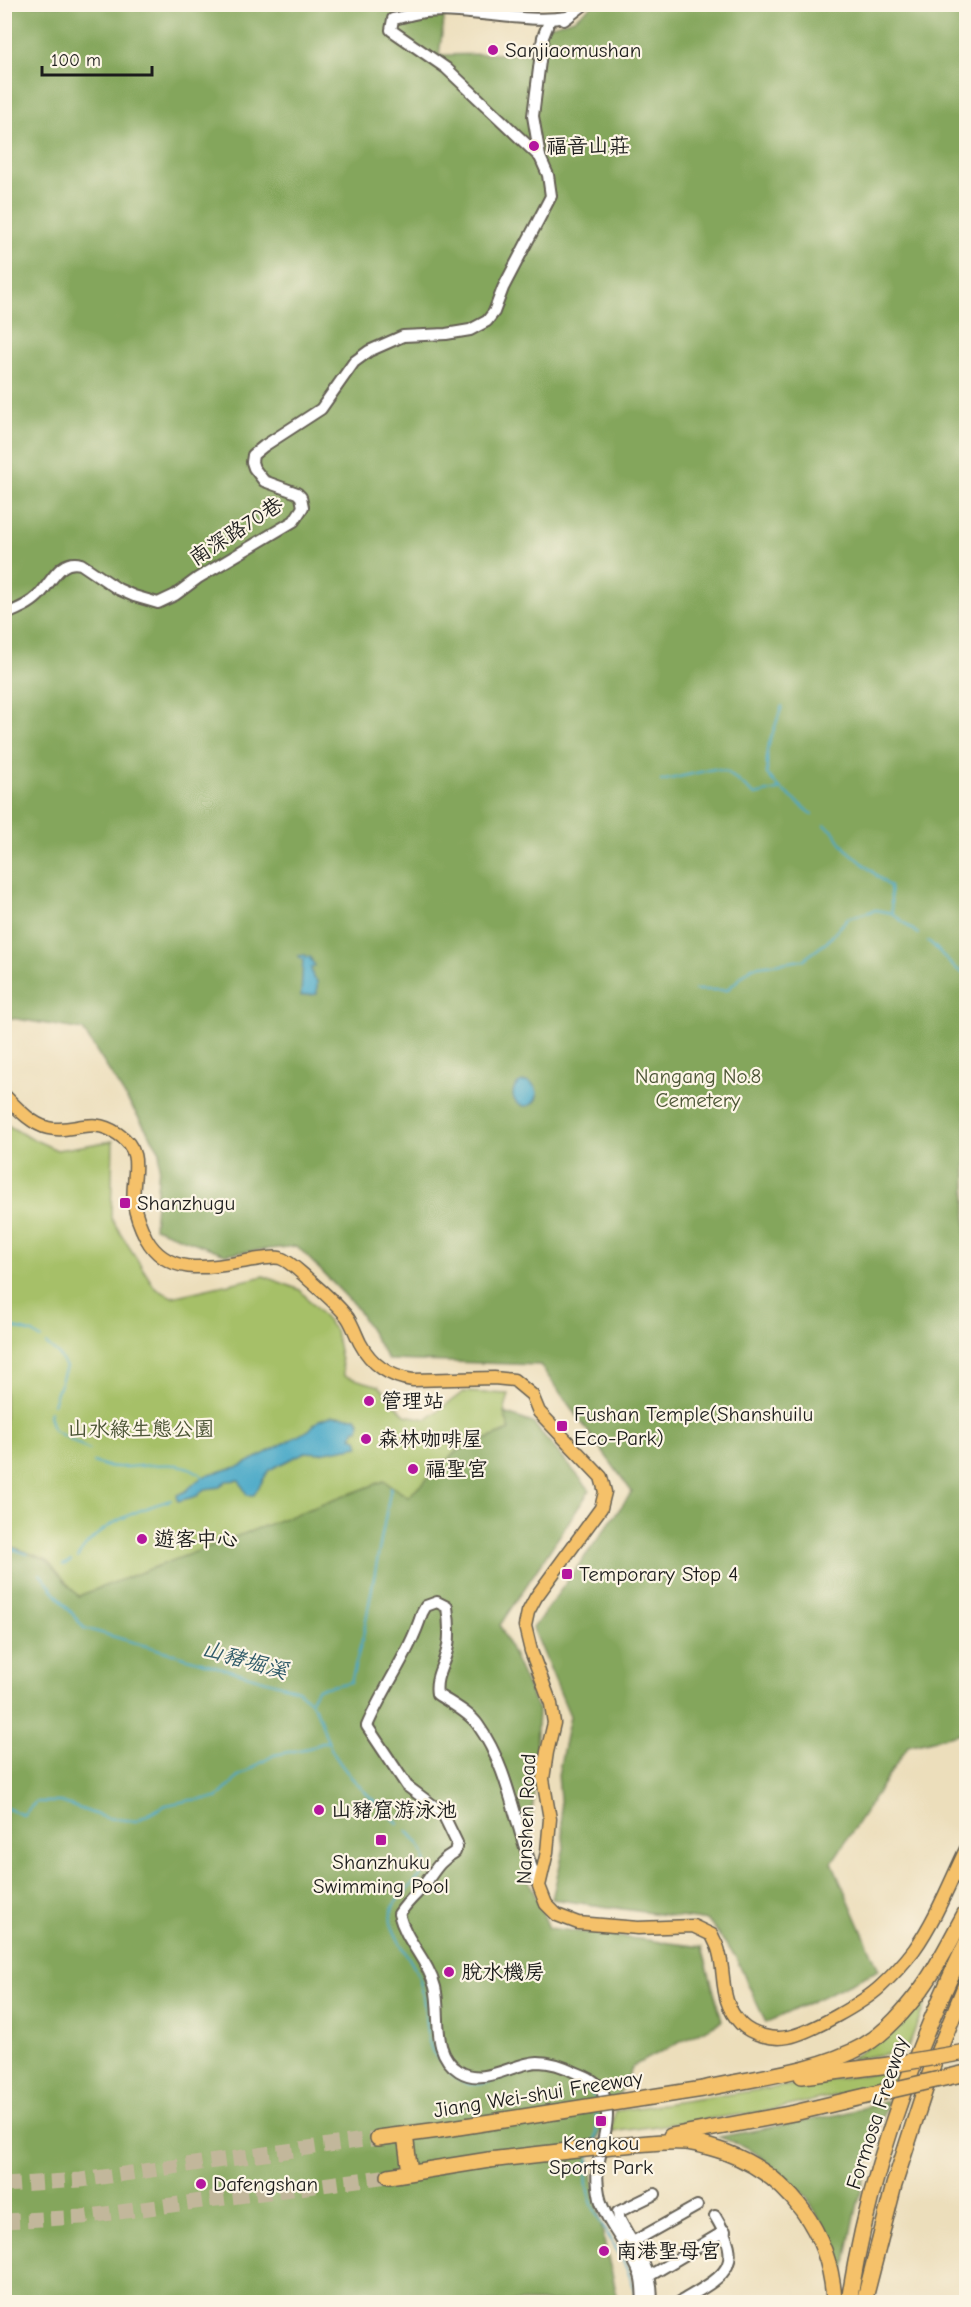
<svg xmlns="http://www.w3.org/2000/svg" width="971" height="2307" viewBox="0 0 971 2307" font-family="'Comic Neue','LXGW WenKai TC',sans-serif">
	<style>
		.green { fill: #a6c067; stroke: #616e42; stroke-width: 1.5 }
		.forest { fill: #84a65c; stroke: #50613c; stroke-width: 1.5 }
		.water { fill: #49a9c8; stroke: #326272; stroke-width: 1.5 }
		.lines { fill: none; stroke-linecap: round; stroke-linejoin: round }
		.stream { stroke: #49a9c8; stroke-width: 2 }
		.highway-tunnel { stroke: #c2b79b; stroke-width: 15; stroke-dasharray: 15 8; stroke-linecap: butt }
		.minor-casing { stroke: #656054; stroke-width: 14 }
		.major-casing { stroke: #656054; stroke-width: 15 }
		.highway-casing { stroke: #656054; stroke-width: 18 }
		.minor { stroke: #fff; stroke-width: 10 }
		.major { stroke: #f5c16b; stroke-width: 12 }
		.highway { stroke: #f5c16b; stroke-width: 15 }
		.highway-bridge-casing { stroke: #656054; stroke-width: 18; stroke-linecap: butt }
		.highway-bridge { stroke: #f5c16b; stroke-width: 15 }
		.poi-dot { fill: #b5179e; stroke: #fcf5e5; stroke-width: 2 }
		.labels { text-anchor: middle; stroke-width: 4.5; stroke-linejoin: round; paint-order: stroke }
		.poi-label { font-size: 21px; fill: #1c1c1c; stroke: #fcf5e5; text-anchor: start }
		.street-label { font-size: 21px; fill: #1c1c1c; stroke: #fcf5e5 }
		.park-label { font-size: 21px; fill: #4c5536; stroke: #fcf5e5 }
		.water-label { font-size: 22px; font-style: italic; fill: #305b69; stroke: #fcf5e5 }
	</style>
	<rect width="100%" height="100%" fill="#fcf5e5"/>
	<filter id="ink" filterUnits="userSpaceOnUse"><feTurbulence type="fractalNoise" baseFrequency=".0167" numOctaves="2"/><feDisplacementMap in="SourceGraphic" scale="12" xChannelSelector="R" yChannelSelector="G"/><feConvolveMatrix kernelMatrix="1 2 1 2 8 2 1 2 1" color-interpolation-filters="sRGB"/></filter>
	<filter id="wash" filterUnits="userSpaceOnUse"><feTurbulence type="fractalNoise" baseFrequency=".008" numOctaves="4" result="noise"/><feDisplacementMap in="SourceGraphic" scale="24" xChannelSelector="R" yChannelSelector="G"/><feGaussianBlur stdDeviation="1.35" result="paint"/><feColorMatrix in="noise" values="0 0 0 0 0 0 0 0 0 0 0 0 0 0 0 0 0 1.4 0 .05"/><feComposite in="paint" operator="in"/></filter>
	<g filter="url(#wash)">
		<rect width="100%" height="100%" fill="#ecdebb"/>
		<g class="green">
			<path d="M 4,1123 L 26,1136 L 57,1150 L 113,1141 L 111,1218 L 155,1288 L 172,1297 L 264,1276 L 300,1290 L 335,1330 L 344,1376 L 379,1386 L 405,1415 L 427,1419 L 463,1392 L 509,1394 L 504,1413 L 510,1430 L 457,1451 L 408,1497 L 384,1481 L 78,1597 L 47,1560 L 5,1544 Z"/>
			<path d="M 928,1996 L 907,2050 L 849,2060 L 902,2023 Z"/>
			<path d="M 897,2070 L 894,2082 L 767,2111 L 612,2132 L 615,2111 Z"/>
		</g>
		<g class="forest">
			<path d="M 4,5 L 446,5 L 439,55 L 543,53 L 545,27 L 574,19 L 593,5 L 966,5 L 966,1732 L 908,1746 L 832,1862 L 879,1970 L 766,2023 L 735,1956 L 708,1921 L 552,1899 L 564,1848 L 558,1775 L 570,1716 L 533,1628 L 632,1492 L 540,1365 L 388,1360 L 356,1307 L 297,1246 L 225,1254 L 154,1228 L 160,1151 L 83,1030 L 5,1017 Z"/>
			<path d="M 504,1413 L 533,1423 L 590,1490 L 500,1625 L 538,1710 L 529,1881 L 549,1928 L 702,1947 L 722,2021 L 633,2066 L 589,2157 L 606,2250 L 619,2302 L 5,2302 L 5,1544 L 47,1560 L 78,1596 L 384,1481 L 408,1497 L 457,1451 L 510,1430 Z"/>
			<path d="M 888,2101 C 867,2161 851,2223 843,2285 L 830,2238 L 807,2197 L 764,2159 L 746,2147 L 719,2137 L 841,2114 Z"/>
		</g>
		<g class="water">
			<path d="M 305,955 L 306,958 L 309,956 L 315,966 L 311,968 L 313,978 L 317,981 L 317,994 L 301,996 L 303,960 L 298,956 Z"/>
			<circle cx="525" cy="1094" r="12"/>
			<path d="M 332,1416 L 356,1417 L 360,1422 L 359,1429 L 355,1429 L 351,1437 L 357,1439 L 359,1446 L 320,1453 L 305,1452 L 269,1470 L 254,1495 L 247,1495 L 239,1480 L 226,1481 L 220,1487 L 205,1489 L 197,1496 L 178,1501 L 177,1495 L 186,1491 L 198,1480 L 209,1474 L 241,1466 L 309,1430 L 319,1420 Z"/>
		</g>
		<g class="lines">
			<g class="stream">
				<path d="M 661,781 L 714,769 L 727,772 L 755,795 L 781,789 L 812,814"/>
				<path d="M 780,789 L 767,774 L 767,750 L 782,706"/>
				<path d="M 825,825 L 833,831 L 845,848 L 890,887 L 892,913 L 918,934"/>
				<path d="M 928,941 C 942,951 950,969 966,974"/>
				<path d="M 695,990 L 727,990 L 752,967 L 803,960 L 827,942 L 848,918 L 876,910 L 892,913"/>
				<path d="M 4,1325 L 33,1333 L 41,1339"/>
				<path d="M 46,1344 L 58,1354 L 66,1367 L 53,1404"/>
				<path d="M 50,1412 L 49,1415 L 53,1430 L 89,1450"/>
				<path d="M 94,1462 C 127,1478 178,1449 204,1478"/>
				<path d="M 4,1546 L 28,1554"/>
				<path d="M 77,1558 C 96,1525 137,1510 171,1500"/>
				<path d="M 63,1565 L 71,1561"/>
				<path d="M 40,1574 L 84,1628 L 298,1690 C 327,1714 318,1727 334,1754 C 350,1780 375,1802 398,1823"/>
				<path d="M 311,1700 L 317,1689 L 351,1682 L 363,1636 L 391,1487"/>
				<path d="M 4,1807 L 23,1815 L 36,1802 L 61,1802 L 106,1818 L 136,1821 L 166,1805 L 191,1800 L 217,1798 L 239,1776 L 274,1755 L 309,1748 L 328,1741"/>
				<path d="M 407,1831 C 458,1881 385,1884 391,1922 C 394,1937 412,1961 418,1975 C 428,1999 422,2029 433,2052 C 437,2059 446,2066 451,2073 C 473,2100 509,2070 537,2070 C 548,2070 561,2075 572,2080 C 582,2084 591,2089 595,2099"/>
				<path d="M 595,2141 L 597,2133 L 596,2111"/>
				<path d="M 590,2155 C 571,2210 633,2250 636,2302"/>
			</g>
		</g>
	</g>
	<g filter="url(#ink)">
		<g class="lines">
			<g class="highway-tunnel">
				<path d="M 4,2185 L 81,2180 L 378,2138"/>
				<path d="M 4,2221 L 82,2217 L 389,2176"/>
			</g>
			<g class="minor-casing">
				<g id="minor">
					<path d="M 564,20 L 585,4"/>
					<path d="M 540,157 L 446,68 L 391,30 L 393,19 C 404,17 414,13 425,12 C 473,8 521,24 568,17"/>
					<path d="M 4,615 C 16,610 29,605 38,596 C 51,584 59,558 81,564 L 118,589 L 134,596 L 158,603 L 175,595 L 198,578 L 294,521 L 303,507 L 301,497 L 297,493 L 264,481 L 254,468 L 252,462 L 253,455 L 264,446 L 321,409 L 354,362 L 369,351 L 403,336 L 446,334 L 470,330 L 487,321 L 494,312 L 503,288 L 551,196 L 548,175 L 540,157 L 533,116 L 543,37 L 550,19"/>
					<path d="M 539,1886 C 515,1833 512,1773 478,1725 C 469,1712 450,1703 437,1694 C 434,1676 445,1664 448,1646 C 450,1634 449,1620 447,1607 L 437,1602 L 426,1606 L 422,1613 C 410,1653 383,1688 367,1726 L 407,1786 L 442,1812 L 457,1843 L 455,1852 C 435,1863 433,1876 418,1892 C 411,1899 405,1905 399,1914 C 406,1942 428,1960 435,1987 C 442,2016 430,2052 459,2071 C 484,2087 512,2063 538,2062 C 552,2062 565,2067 577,2073 C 587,2077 597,2081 602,2091 C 614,2117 601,2142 598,2167 C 596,2177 598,2189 600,2199 C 608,2227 631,2248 640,2275 C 643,2284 642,2294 643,2302"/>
					<path d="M 631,2243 L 697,2206"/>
					<path d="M 649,2276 L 725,2231"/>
					<path d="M 651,2302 C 656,2273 631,2243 619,2218 L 618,2212 L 655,2194"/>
					<path d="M 680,2302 C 723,2276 747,2268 715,2216"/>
				</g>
			</g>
			<g class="major-casing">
				<path id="major" d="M 4,1095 C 16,1107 31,1124 48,1128 C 75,1134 90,1115 118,1134 C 147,1153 130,1178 134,1204 C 136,1216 141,1228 146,1238 C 169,1280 216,1266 253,1260 C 261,1259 273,1256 280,1258 C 289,1261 299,1271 306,1277 C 320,1290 337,1303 348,1318 C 353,1326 356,1335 360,1343 C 371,1364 390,1377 413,1380 L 494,1378 L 514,1380 L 532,1395 L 539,1412 L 601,1477 L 605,1492 L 601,1508 L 536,1597 L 528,1612 L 525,1626 L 531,1651 L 551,1704 L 554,1723 L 547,1752 L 543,1779 L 550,1819 L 547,1852 L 539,1886 L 546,1904 L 557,1915 L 578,1923 L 638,1928 L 693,1926 L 712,1935 C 714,1940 718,1946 719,1952 C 726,1978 719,2001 741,2024 C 752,2035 773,2040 788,2037 C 810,2033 864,2002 880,1987 C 892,1976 904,1963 914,1950 C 936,1919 950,1882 966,1849"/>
			</g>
			<g class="highway-casing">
				<g id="highway">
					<path d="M 802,2076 L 889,2065"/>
					<path d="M 703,2089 C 753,2078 819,2071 863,2046 C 887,2032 906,2009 922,1988 C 939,1965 952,1937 966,1912"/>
					<path d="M 405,2135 L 410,2172"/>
					<path d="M 671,2136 L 794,2113 L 883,2092"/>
					<path d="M 378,2138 L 439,2130"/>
					<path d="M 612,2146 C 636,2145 662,2140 685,2142 C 698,2143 713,2148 725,2152 C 790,2176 831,2234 834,2302"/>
					<path d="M 389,2176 L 489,2160"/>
					<path d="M 849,2302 C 868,2178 911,2057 966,1944"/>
					<path d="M 864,2302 L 894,2185 L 913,2126 L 933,2065 L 966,1984"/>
				</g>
			</g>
			<use href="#minor" class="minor"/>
			<use href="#major" class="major"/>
			<use href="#highway" class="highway"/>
			<g class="highway-bridge-casing">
				<g id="highway-bridge">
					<path d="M 889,2065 L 966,2052"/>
					<path d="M 883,2092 L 966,2073"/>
					<path d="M 439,2130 L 703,2089"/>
					<path d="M 489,2160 L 612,2146"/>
				</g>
			</g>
			<use href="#highway-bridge" class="highway-bridge"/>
		</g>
	</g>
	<g class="poi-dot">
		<circle cx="493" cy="50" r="6"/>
		<circle cx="534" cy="146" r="6"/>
		<rect x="119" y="1197" width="12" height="12" rx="3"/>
		<circle cx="369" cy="1401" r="6"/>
		<rect x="556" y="1420" width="12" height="12" rx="3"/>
		<circle cx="366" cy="1439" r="6"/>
		<circle cx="413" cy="1469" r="6"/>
		<circle cx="142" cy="1539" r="6"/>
		<rect x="561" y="1568" width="12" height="12" rx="3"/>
		<circle cx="319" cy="1810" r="6"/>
		<rect x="375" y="1834" width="12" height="12" rx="3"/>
		<circle cx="449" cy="1972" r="6"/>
		<rect x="595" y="2115" width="12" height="12" rx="3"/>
		<circle cx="201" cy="2184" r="6"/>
		<circle cx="604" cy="2251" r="6"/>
	</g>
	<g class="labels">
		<g class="poi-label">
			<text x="505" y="57">Sanjiaomushan</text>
			<text x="546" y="153">福音山莊</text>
			<text x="137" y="1210">Shanzhugu</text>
			<text x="381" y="1408">管理站</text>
			<text x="574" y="1421">Fushan Temple(Shanshuilu<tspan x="574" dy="24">Eco-Park)</tspan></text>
			<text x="378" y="1446">森林咖啡屋</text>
			<text x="425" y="1476">福聖宮</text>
			<text x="154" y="1546">遊客中心</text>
			<text x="579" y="1581">Temporary Stop 4</text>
			<text x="331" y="1817">山豬窟游泳池</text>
			<text x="381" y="1869" text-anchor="middle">Shanzhuku<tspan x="381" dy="24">Swimming Pool</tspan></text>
			<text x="461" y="1979">脫水機房</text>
			<text x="601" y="2150" text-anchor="middle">Kengkou<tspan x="601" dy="24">Sports Park</tspan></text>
			<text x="213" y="2191">Dafengshan</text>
			<text x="616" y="2258">南港聖母宮</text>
		</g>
		<g class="street-label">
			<text transform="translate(236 531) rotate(-33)" y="7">南深路70巷</text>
			<text transform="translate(526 1819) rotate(-88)" y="7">Nanshen Road</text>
			<text transform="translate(538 2094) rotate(-9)" y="7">Jiang Wei-shui Freeway</text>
			<text transform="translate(877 2113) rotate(-72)" y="7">Formosa Freeway</text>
		</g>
		<g class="park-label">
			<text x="698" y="1083">Nangang No.8<tspan x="698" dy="24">Cemetery</tspan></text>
			<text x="141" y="1436">山水綠生態公園</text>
		</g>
		<g class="water-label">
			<text transform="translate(245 1659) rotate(16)" y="8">山豬堀溪</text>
		</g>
	</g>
	<rect width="971" height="2307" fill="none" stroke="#fcf5e5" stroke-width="24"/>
	<path d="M42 66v9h110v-9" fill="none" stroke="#1c1c1c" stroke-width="3"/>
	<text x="51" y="66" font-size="18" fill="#1c1c1c" stroke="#fcf5e5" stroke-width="4.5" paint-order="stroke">100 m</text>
</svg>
